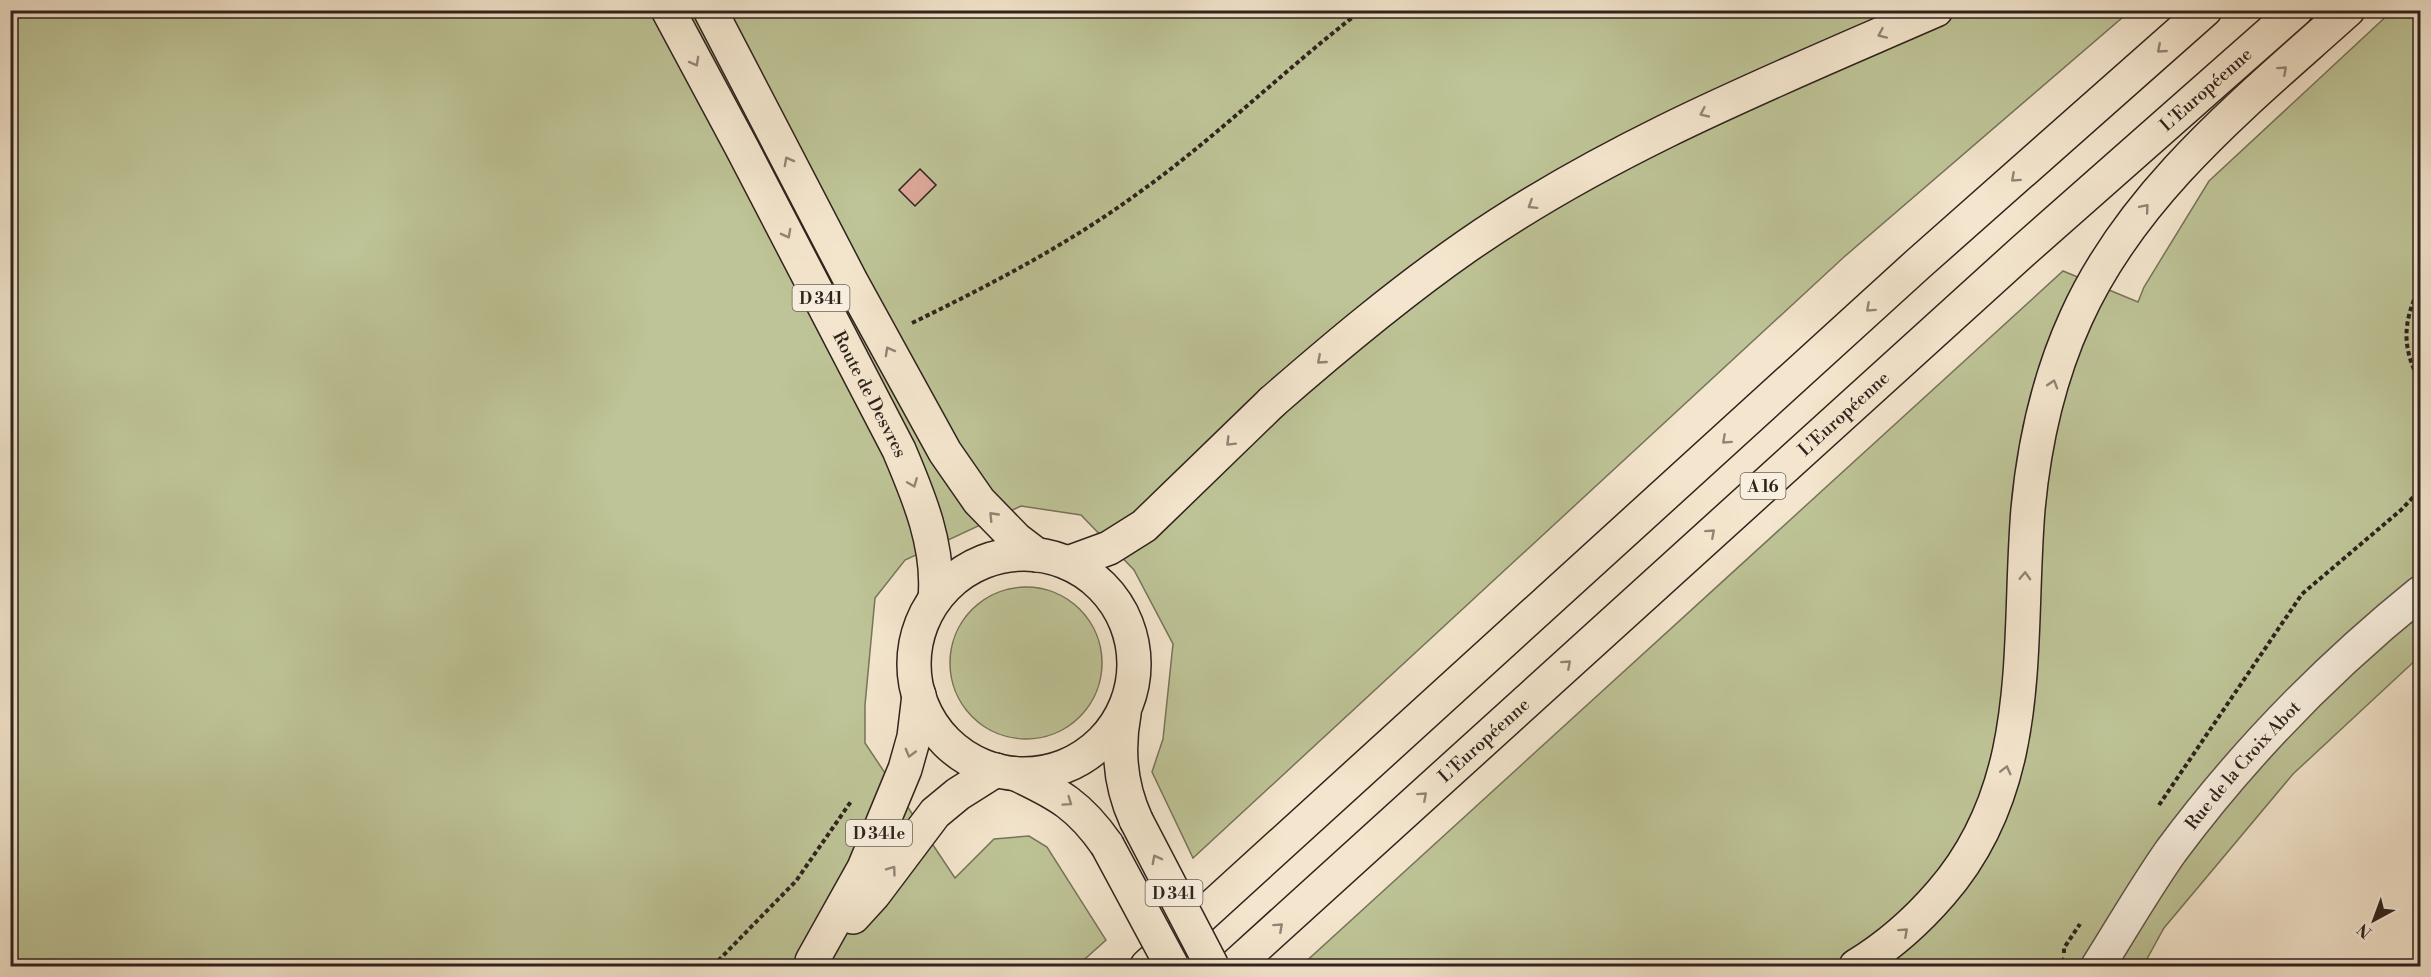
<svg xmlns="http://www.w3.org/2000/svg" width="2431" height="977" viewBox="0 0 2431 977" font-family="'Libre Bodoni',serif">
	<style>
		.green { fill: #bec497; stroke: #76745a; stroke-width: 1.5 }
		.building { fill: #dfa99b; stroke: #2f231e; stroke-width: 1.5 }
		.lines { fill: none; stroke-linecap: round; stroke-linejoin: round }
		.minor-casing { stroke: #60544a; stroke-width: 36 }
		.primary-casing { stroke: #2f231e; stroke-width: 36 }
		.motorway-casing { stroke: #2f231e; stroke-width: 36 }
		.path { stroke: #2f231e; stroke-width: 4; stroke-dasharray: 4.5 3; stroke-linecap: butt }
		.minor { stroke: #f8efdf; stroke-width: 33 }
		.primary { stroke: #f4e6ce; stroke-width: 33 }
		.motorway { stroke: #f4e6ce; stroke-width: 33 }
		.primary-bridge-casing { stroke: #2f231e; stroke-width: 36; stroke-linecap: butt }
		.primary-bridge { stroke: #f4e6ce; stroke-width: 33 }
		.oneway { stroke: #928476 }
		.labels { text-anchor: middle; stroke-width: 4.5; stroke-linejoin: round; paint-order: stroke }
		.shield { fill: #f8efdf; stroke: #6b6058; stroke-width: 1.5 }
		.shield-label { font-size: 16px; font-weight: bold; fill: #2f231e }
		.street-label { font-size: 18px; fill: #2f231e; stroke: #f8efdf }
	</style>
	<rect width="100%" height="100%" fill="#f4e6ce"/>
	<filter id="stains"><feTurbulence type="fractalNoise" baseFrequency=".00333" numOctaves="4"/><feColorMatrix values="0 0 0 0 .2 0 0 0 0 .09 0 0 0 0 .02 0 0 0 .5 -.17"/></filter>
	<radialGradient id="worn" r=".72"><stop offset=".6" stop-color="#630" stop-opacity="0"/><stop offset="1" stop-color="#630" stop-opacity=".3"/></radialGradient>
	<g class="green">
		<path d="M 10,11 L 2130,11 L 1844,257 L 1193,858 L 1152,772 L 1163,739 L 1173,644 L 1134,570 L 1081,515 L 1021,506 L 905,560 L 875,598 L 865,705 L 865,743 L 955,878 L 994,839 L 1029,836 L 1047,847 L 1106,940 L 1077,966 L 11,966 Z"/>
		<path d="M 2392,11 L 2420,11 L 2420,656 L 2293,774 L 2164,928 L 2143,966 L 1301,966 L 2063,271 L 2138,302 L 2144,287 L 2209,181 Z"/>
		<circle cx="1026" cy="663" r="76"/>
	</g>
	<path class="building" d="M 920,169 L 936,185 L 915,206 L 899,190 Z"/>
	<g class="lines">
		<g class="minor-casing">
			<g id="minor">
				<path id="s1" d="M 2098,966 C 2122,928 2145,888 2171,851 C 2243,754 2326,669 2420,593"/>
			</g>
		</g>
		<g class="primary-casing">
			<g id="primary">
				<path id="s2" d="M 668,10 L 742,148 L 899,450 C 919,497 940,547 935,599"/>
				<path d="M 710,10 L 852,283 L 945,452 L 979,501 L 1016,539 L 1037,555"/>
				<circle cx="1024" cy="664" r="110"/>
				<path d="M 1068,563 L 1109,548 L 1144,526 L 1272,402"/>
				<path d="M 1124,714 C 1117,751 1120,785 1136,820"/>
				<path d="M 1016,774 C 1059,794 1080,806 1107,845"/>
				<path d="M 853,917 L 874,894 L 935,813 L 958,794 L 996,770"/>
				<path d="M 812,961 L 864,868 L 905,769 L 914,737 L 919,695"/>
			</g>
		</g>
		<g class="motorway-casing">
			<g id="motorway">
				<path d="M 1272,402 C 1335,347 1398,294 1467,246 C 1611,146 1776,80 1936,10"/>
				<path d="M 1147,966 L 1918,264 L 2205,10"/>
				<path id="s3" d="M 1235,966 L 2023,251 L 2296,10"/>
				<path d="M 1856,966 C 1889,946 1916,922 1941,893 C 2037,783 2017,644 2028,509 C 2034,445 2049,377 2076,318 C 2133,191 2247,101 2348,10"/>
			</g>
		</g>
		<g class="path">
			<path d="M 2420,286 C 2403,322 2401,346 2420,382"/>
			<path d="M 912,323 C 990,285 1067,245 1137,194 C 1216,138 1285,69 1362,10"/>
			<path d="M 2159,805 L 2302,594 L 2401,510 L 2420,490"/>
			<path d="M 2064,953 L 2064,948 L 2080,924"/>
			<path d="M 713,966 L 796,881 L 852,800"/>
			<path d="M 2049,966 L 2064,959"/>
		</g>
		<use href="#minor" class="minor"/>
		<use href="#primary" class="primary"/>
		<use href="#motorway" class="motorway"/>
		<g class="primary-bridge-casing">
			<g id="primary-bridge">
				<path d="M 1136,820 L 1212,966"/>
				<path d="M 1107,845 L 1172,966"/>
			</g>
		</g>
		<use href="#primary-bridge" class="primary-bridge"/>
	</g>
	<defs><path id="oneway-chevron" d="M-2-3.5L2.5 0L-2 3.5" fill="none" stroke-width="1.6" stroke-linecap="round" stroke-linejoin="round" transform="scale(1.5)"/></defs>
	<g class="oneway">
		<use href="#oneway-chevron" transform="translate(1882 34) rotate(156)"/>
		<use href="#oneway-chevron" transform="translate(2161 49) rotate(139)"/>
		<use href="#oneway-chevron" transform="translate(695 62) rotate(61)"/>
		<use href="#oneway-chevron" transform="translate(2283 70) rotate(-42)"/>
		<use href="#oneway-chevron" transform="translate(1704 113) rotate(155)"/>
		<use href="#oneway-chevron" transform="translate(788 161) rotate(-118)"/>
		<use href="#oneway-chevron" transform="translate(2015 178) rotate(138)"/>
		<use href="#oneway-chevron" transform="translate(1532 205) rotate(148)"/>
		<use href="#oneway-chevron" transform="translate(2145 208) rotate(-50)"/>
		<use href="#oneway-chevron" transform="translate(787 234) rotate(62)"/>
		<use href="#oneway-chevron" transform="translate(1870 308) rotate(138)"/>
		<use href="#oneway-chevron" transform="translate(889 351) rotate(-119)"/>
		<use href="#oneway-chevron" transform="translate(1321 360) rotate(139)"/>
		<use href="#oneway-chevron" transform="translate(2053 384) rotate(-73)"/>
		<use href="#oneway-chevron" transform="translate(1726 440) rotate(138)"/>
		<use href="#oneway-chevron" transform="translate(1230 442) rotate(135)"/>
		<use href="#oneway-chevron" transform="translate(913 483) rotate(68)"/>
		<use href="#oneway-chevron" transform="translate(993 516) rotate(-134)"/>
		<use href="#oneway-chevron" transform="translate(1711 533) rotate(-42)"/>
		<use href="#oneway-chevron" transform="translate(2025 576) rotate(-88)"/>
		<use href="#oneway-chevron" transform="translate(1567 664) rotate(-42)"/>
		<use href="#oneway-chevron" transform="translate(910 753) rotate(105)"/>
		<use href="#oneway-chevron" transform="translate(2006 770) rotate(-76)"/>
		<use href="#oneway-chevron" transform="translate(1423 796) rotate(-42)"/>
		<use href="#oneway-chevron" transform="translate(1068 802) rotate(35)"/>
		<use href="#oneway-chevron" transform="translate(1156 859) rotate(-118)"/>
		<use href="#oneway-chevron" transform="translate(892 870) rotate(-54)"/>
		<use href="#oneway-chevron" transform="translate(1279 927) rotate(-42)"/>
		<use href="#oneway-chevron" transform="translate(1904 932) rotate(-42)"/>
	</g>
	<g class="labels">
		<g class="shield">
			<rect x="792.5" y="285" width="57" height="26" rx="4.5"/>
			<rect x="1740.5" y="473" width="45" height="26" rx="4.5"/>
			<rect x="846" y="820" width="66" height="26" rx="4.5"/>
			<rect x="1145.5" y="880" width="57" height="26" rx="4.5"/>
		</g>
		<g class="shield-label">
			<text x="821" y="304">D 341</text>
			<text x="1763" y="492">A 16</text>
			<text x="879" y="839">D 341e</text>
			<text x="1174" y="899">D 341</text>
		</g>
		<g class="street-label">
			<text dy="6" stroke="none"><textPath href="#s3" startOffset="1308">L'Européenne</textPath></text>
			<text dy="6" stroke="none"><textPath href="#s2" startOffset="434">Route de Desvres</textPath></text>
			<text dy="6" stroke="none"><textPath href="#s3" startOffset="822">L'Européenne</textPath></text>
			<text dy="6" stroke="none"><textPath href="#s3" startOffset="336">L'Européenne</textPath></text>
			<text dy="6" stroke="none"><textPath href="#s1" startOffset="248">Rue de la Croix Abot</textPath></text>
		</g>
	</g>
	<rect width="2431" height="977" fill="none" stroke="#f4e6ce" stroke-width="36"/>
	<rect x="12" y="12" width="2407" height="953" fill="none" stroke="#2f231e" stroke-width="3"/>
	<rect x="18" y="18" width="2395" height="941" fill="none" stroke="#2f231e" stroke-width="1.5"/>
	<g transform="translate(2374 920) rotate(221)" stroke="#f8efdf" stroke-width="4.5" paint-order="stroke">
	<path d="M0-4.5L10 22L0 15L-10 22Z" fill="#2f231e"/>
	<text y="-9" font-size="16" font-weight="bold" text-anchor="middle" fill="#2f231e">N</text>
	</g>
	<rect width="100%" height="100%" filter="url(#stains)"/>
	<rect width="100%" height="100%" fill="url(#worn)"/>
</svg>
